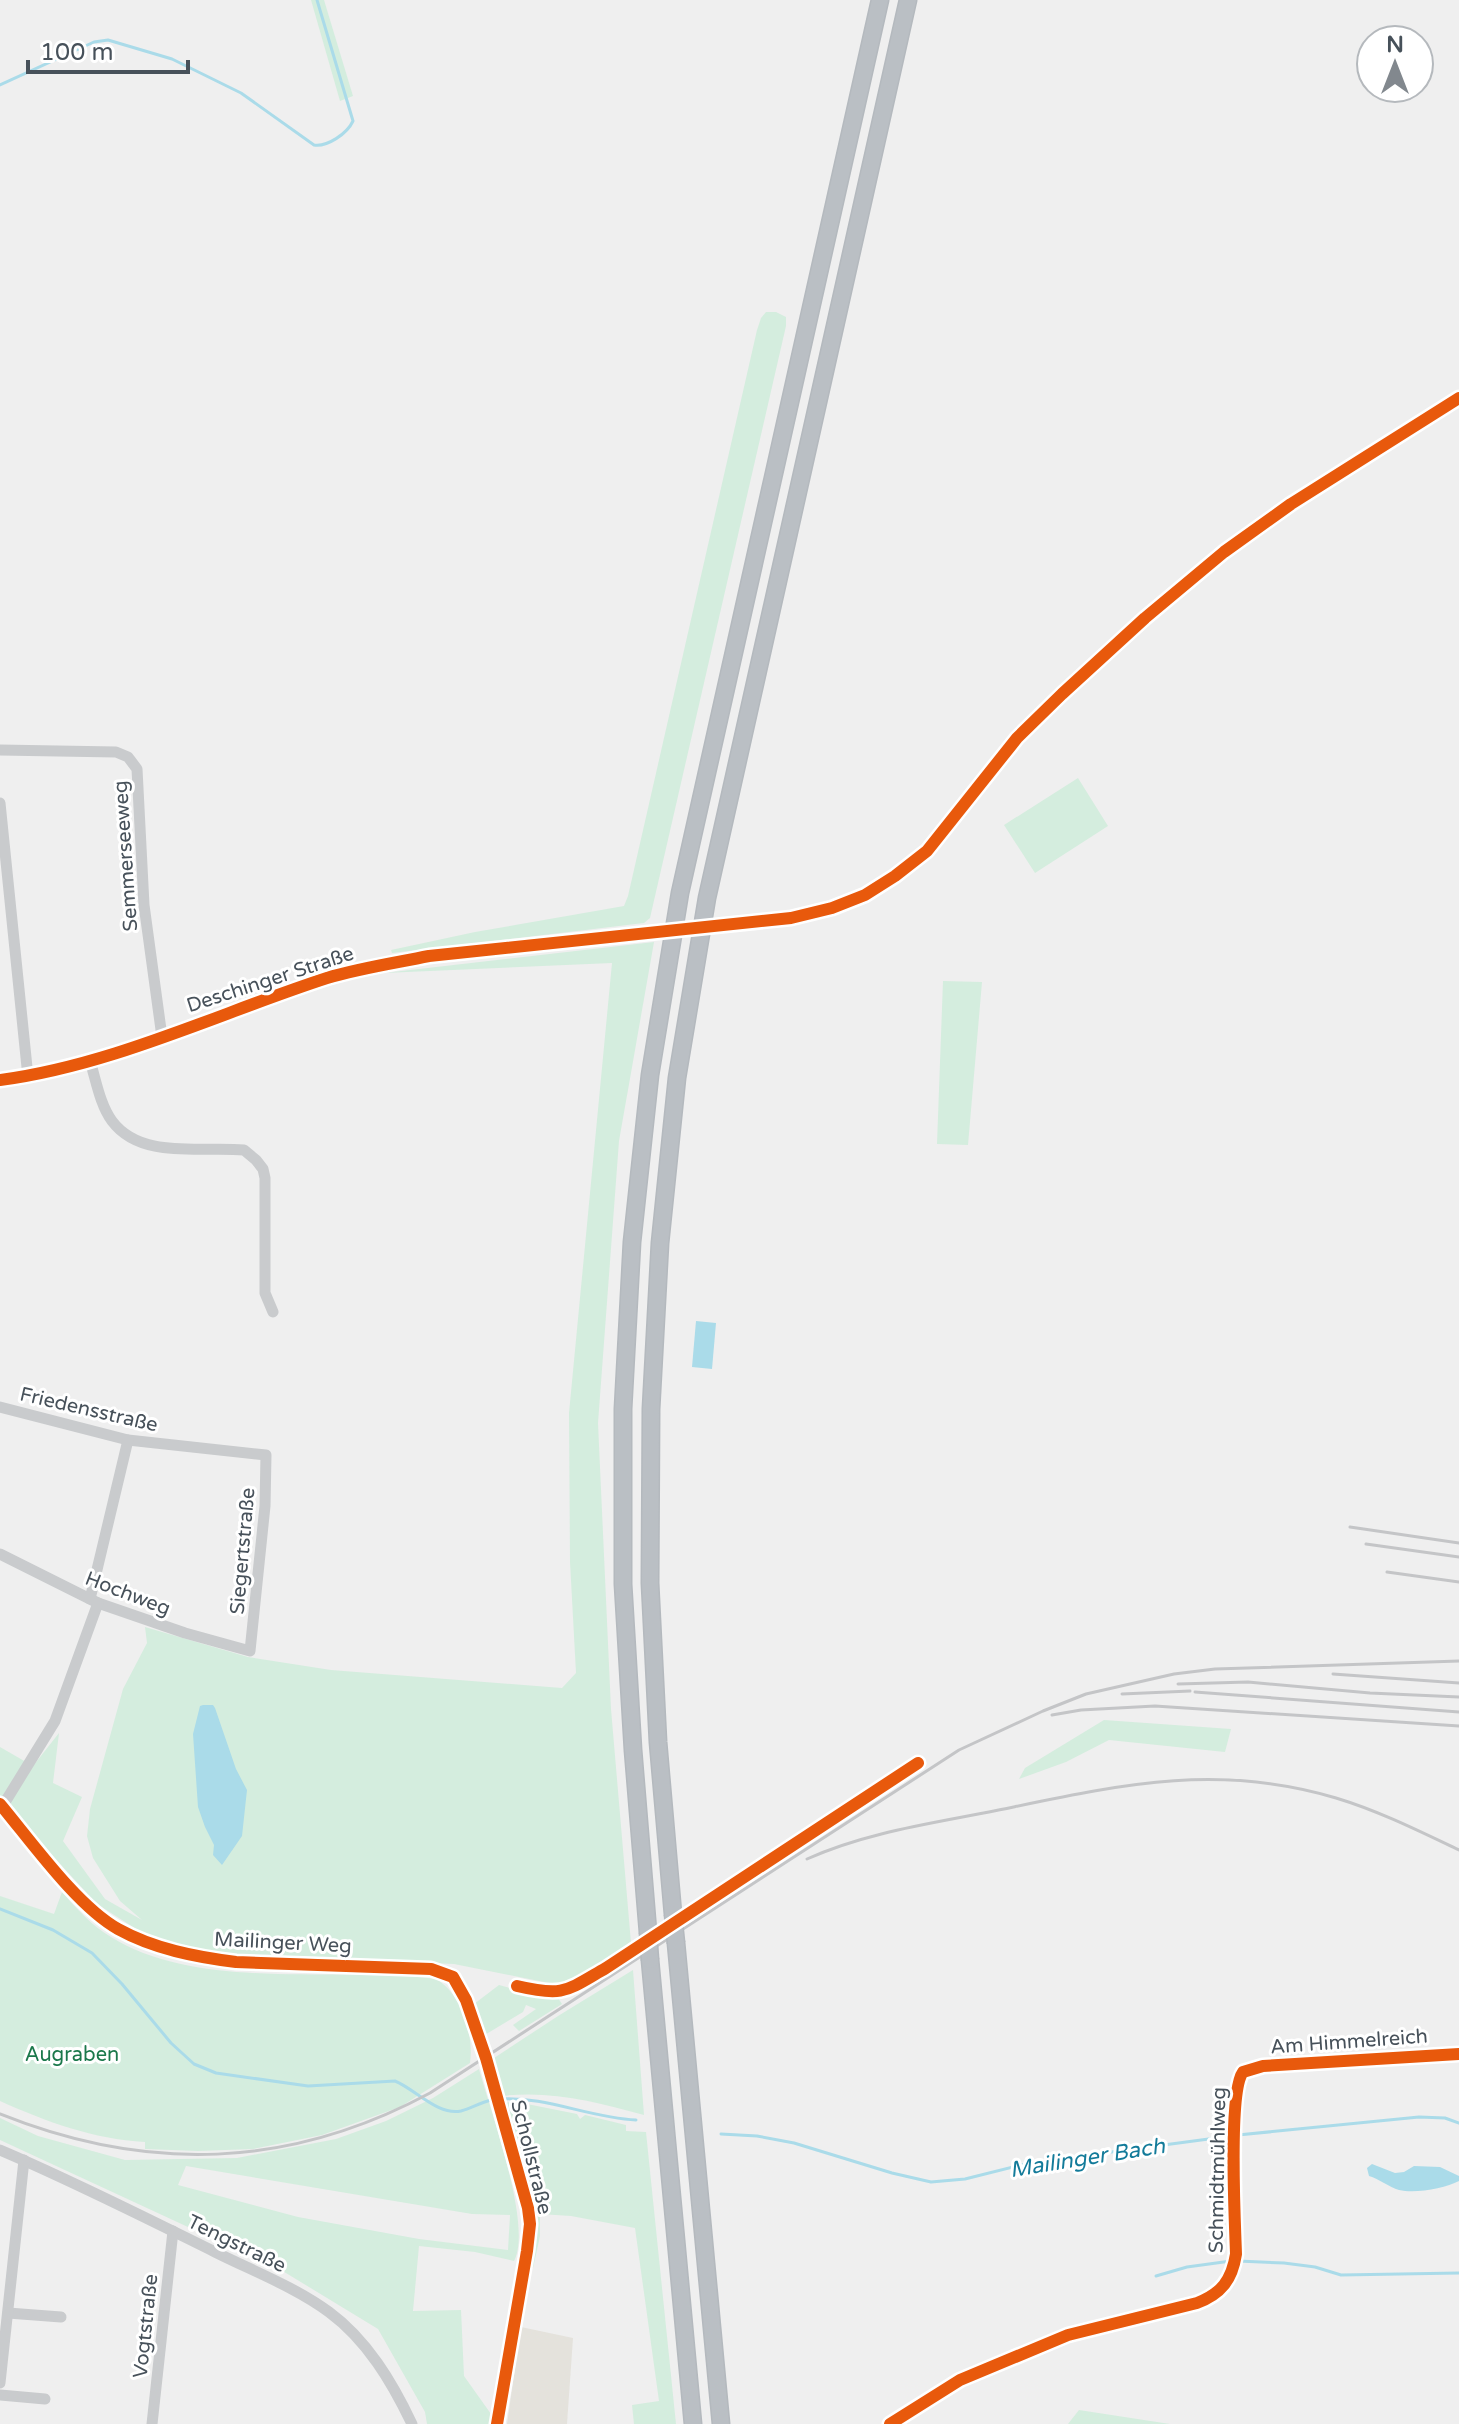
<svg xmlns="http://www.w3.org/2000/svg" width="1459" height="2424" viewBox="0 0 1459 2424" font-family="'Varela Round',sans-serif">
	<style>
		.commercial { fill: #e4e2dc }
		.green { fill: #d4edde; fill-rule: evenodd }
		.water { fill: #aadbe9 }
		.lines { fill: none; stroke-linecap: round; stroke-linejoin: round }
		.stream { stroke: #aadbe9; stroke-width: 3 }
		.highway-casing { stroke: #b4b9be; stroke-width: 19 }
		.minor { stroke: #c9cbcd; stroke-width: 11 }
		.highway { stroke: #babfc4; stroke-width: 16 }
		.rail { stroke: #c4c5c7; stroke-width: 3 }
		.highway-bridge-casing { stroke: #b4b9be; stroke-width: 19; stroke-linecap: butt }
		.minor-bridge { stroke: #c9cbcd; stroke-width: 11 }
		.highway-bridge { stroke: #babfc4; stroke-width: 16 }
		.cycleway-casing { stroke: #fff; stroke-width: 17 }
		.cycleway { stroke: #e8590c; stroke-width: 12 }
		.labels { text-anchor: middle; stroke-width: 6; stroke-linejoin: round; paint-order: stroke }
		.street-label { font-size: 20px; fill: #47515a; stroke: #fff }
		.park-label { font-size: 20px; fill: #1b784b; stroke: #fff }
		.water-label { font-size: 22px; font-style: italic; fill: #137b9a; stroke: #fff }
	</style>
	<rect width="100%" height="100%" fill="#efefef"/>
	<path class="commercial" d="M 521,2327 L 573,2338 L 567,2424 L 507,2424 Z"/>
	<g class="green">
		<path d="M 311,0 L 324,0 L 353,96 L 340,101 Z"/>
		<path d="M 766,312 L 776,312 L 786,317 L 786,326 L 650,918 L 644,923 L 392,953 L 391,950 L 475,932 L 624,906 L 628,896 L 757,330 L 761,318 Z"/>
		<path d="M 1078,778 L 1108,826 L 1035,873 L 1004,825 Z"/>
		<path d="M 654,942 L 619,1141 L 598,1423 L 611,1709 L 631,1943 L 589,1971 L 559,1985 L 454,1964 L 206,1953 L 144,1934 L 97,1904 L 12,1812 L 0,1795 L 0,1747 L 33,1766 L 59,1733 L 53,1783 L 82,1797 L 63,1841 L 105,1899 L 142,1920 L 120,1901 L 93,1858 L 87,1836 L 90,1809 L 123,1689 L 147,1643 L 145,1627 L 248,1657 L 331,1670 L 562,1688 L 576,1673 L 570,1562 L 569,1413 L 612,963 L 384,973 Z"/>
		<path d="M 943,981 L 982,982 L 968,1145 L 937,1144 Z"/>
		<path d="M 1104,1720 L 1231,1729 L 1225,1752 L 1109,1740 L 1066,1762 L 1019,1779 L 1025,1768 Z"/>
		<path d="M 62,1892 C 77,1909 92,1926 111,1937 C 199,1992 338,1966 436,1979 C 462,1994 474,2035 470,2063 L 400,2107 L 322,2135 L 253,2149 L 198,2151 L 145,2149 L 145,2142 C 93,2139 47,2122 0,2101 L 0,1896 L 54,1914 Z"/>
		<path d="M 633,1970 L 644,2115 C 598,2102 550,2090 502,2096 L 491,2060 L 558,2016 Z"/>
		<path d="M 499,1985 L 542,1997 L 558,1998 L 562,2004 L 519,2031 L 513,2025 L 536,2009 L 526,2005 L 523,2012 L 483,2036 L 474,2004 Z"/>
		<path d="M 479,2069 C 490,2110 533,2226 514,2261 L 475,2252 L 419,2246 L 413,2311 L 461,2310 L 464,2376 L 491,2414 L 490,2424 L 427,2424 L 425,2412 L 378,2329 L 281,2270 L 0,2140 L 0,2118 L 38,2136 L 125,2160 L 237,2158 L 336,2139 L 386,2121 L 433,2098 ZM 186,2166 L 472,2214 L 510,2215 L 508,2250 L 419,2239 L 298,2217 L 178,2185 Z"/>
		<path d="M 512,2101 L 577,2114 L 580,2119 L 585,2115 L 626,2125 L 626,2131 L 646,2132 L 676,2424 L 634,2424 L 632,2405 L 659,2401 L 635,2228 L 571,2216 L 540,2214 L 540,2236 L 533,2268 L 530,2267 L 533,2229 L 504,2104 Z"/>
		<path d="M 1079,2410 L 1170,2424 L 1068,2424 Z"/>
	</g>
	<g class="water">
		<path d="M 696,1321 L 716,1323 L 712,1369 L 692,1367 Z"/>
		<path d="M 203,1705 L 213,1705 L 215,1708 L 236,1769 L 247,1790 L 242,1836 L 222,1865 L 213,1855 L 214,1845 L 205,1827 L 198,1807 L 193,1734 L 200,1706 Z"/>
		<path d="M 1372,2164 L 1395,2173 L 1404,2172 L 1414,2166 L 1440,2167 L 1459,2176 L 1459,2181 C 1445,2188 1416,2194 1399,2190 C 1389,2187 1379,2179 1369,2176 L 1367,2168 Z"/>
	</g>
	<g class="lines">
		<g class="stream">
			<path d="M 0,85 L 94,42 L 108,40 L 172,59 L 241,93 L 314,145 C 327,147 347,134 353,121 L 317,0"/>
			<path d="M 0,1909 L 53,1930 L 92,1953 L 122,1984 L 171,2043 L 194,2064 L 216,2073 L 308,2086 L 395,2081 C 415,2089 438,2116 461,2111 C 472,2108 481,2102 492,2100"/>
			<path d="M 500,2099 C 546,2096 590,2118 636,2120"/>
			<path d="M 721,2134 L 757,2136 L 794,2143 L 892,2173 L 931,2182 L 965,2179 L 1029,2163 L 1231,2136"/>
			<path d="M 1238,2135 L 1419,2117 L 1445,2118 L 1459,2123"/>
			<path d="M 1238,2261 L 1284,2263 L 1315,2267 L 1341,2275 L 1459,2273"/>
			<path d="M 1156,2276 L 1187,2267 L 1231,2261"/>
		</g>
		<g class="highway-casing">
			<g id="highway">
				<path d="M 673,1914 L 658,1742 L 650,1583 L 651,1409 L 660,1243 L 677,1078 L 707,898 L 908,0"/>
				<path d="M 648,1932 L 633,1750 L 623,1584 L 623,1409 L 632,1242 L 650,1075 L 680,893 L 880,0"/>
				<path d="M 676,1943 L 721,2424"/>
				<path d="M 650,1960 L 693,2424"/>
			</g>
		</g>
		<g class="minor">
			<path d="M 0,750 L 116,752 L 128,757 L 137,769 L 144,905 L 162,1037"/>
			<path d="M 0,803 L 28,1077"/>
			<path d="M 749,923 C 814,916 882,899 929,848 C 961,814 986,776 1016,740 C 1051,698 1105,652 1148,616 C 1174,594 1199,570 1226,550 C 1301,495 1380,446 1459,398"/>
			<path d="M 90,1061 C 96,1080 100,1105 112,1121 C 141,1160 201,1146 244,1150 L 256,1160 L 263,1169 L 265,1178 L 265,1293 L 273,1312"/>
			<path d="M 0,1080 C 115,1065 219,1010 329,978 C 382,962 436,956 490,951 C 537,946 583,941 629,936"/>
			<path d="M 0,1407 L 128,1440 L 266,1455 L 265,1506 L 250,1651 L 185,1633 L 98,1603 L 0,1554"/>
			<path d="M 90,1599 L 128,1440"/>
			<path d="M 0,1804 C 31,1841 77,1906 118,1929 C 154,1949 196,1957 236,1962 L 431,1969 L 453,1977 L 466,2000 L 486,2058 L 528,2208 L 530,2224 L 527,2251 L 497,2424"/>
			<path d="M 2,1807 L 55,1721 L 98,1603"/>
			<path d="M 0,2150 C 73,2181 144,2217 215,2252 C 253,2271 295,2287 329,2312 C 367,2340 392,2382 412,2424"/>
			<path d="M 8,2313 L 61,2317"/>
			<path d="M 0,2383 L 24,2160"/>
			<path d="M 0,2395 L 45,2399"/>
			<path d="M 152,2424 L 173,2231"/>
			<path d="M 890,2424 L 960,2380 L 1068,2335 L 1197,2303 C 1221,2294 1232,2280 1236,2254 C 1235,2222 1228,2092 1243,2072 L 1263,2066 L 1459,2054"/>
		</g>
		<use href="#highway" class="highway"/>
		<g class="rail">
			<path d="M 1350,1527 L 1459,1543"/>
			<path d="M 1366,1544 L 1459,1557"/>
			<path d="M 1387,1572 L 1459,1582"/>
			<path d="M 1333,1674 L 1459,1683"/>
			<path d="M 1178,1684 L 1248,1682 L 1370,1693 L 1459,1697"/>
			<path d="M 1195,1692 L 1459,1712"/>
			<path d="M 1122,1694 L 1190,1691"/>
			<path d="M 1052,1715 L 1081,1710 L 1155,1706 L 1459,1726"/>
			<path d="M 807,1859 C 865,1833 928,1824 989,1812 C 1111,1787 1213,1761 1336,1798 C 1379,1811 1419,1831 1459,1850"/>
			<path d="M 0,2114 C 147,2173 289,2169 430,2093 L 959,1750 L 1043,1711 L 1086,1694 L 1174,1674 L 1215,1669 L 1459,1661"/>
		</g>
		<g class="highway-bridge-casing">
			<g id="highway-bridge">
				<path d="M 673,1914 L 676,1943"/>
				<path d="M 648,1932 L 650,1960"/>
			</g>
		</g>
		<path class="minor-bridge" d="M 629,936 L 749,923"/>
		<use href="#highway-bridge" class="highway-bridge"/>
		<g class="cycleway-casing">
			<g id="cycleway">
				<path d="M 0,1080 C 113,1065 219,1013 327,978 C 360,968 395,963 429,956 L 791,918 L 832,908 L 865,895 L 895,876 L 927,851 L 1017,738 L 1062,694 L 1145,618 L 1224,552 L 1291,504 L 1459,398"/>
				<path d="M 0,1804 C 31,1841 77,1906 118,1929 C 154,1949 196,1957 236,1962 L 431,1969 L 453,1977 L 466,2000 L 486,2058 L 528,2208 L 530,2224 L 527,2251 L 497,2424"/>
				<path d="M 517,1986 C 564,1997 566,1991 606,1968 L 918,1763"/>
				<path d="M 890,2424 L 960,2380 L 1068,2335 L 1197,2303 C 1221,2294 1232,2280 1236,2254 C 1235,2222 1228,2092 1243,2072 L 1263,2066 L 1459,2054"/>
			</g>
		</g>
		<use href="#cycleway" class="cycleway"/>
	</g>
	<g class="labels">
		<g class="street-label">
			<text transform="translate(125 856) rotate(-94)" y="7">Semmerseeweg</text>
			<text transform="translate(270 979) rotate(-18)" y="7">Deschinger Straße</text>
			<text transform="translate(89 1409) rotate(13)" y="7">Friedensstraße</text>
			<text transform="translate(242 1551) rotate(-85)" y="7">Siegertstraße</text>
			<text transform="translate(128 1593) rotate(21)" y="7">Hochweg</text>
			<text transform="translate(283 1942) rotate(3)" y="7">Mailinger Weg</text>
			<text transform="translate(1349 2041) rotate(-4)" y="7">Am Himmelreich</text>
			<text transform="translate(532 2157) rotate(76)" y="7">Schollstraße</text>
			<text transform="translate(1217 2170) rotate(-89)" y="7">Schmidtmühlweg</text>
			<text transform="translate(237 2243) rotate(26)" y="7">Tengstraße</text>
			<text transform="translate(145 2326) rotate(-84)" y="7">Vogtstraße</text>
		</g>
		<g class="park-label">
			<text x="72" y="2061">Augraben</text>
		</g>
		<g class="water-label">
			<text transform="translate(1087 2157) rotate(-9)" y="8">Mailinger Bach</text>
		</g>
	</g>
	<g transform="translate(1395 64)"><circle r="38" fill="#ffffff" stroke="#b5b9bd" stroke-width="2"/>
	<path d="M0-6L14 30L0 20L-14 30Z" fill="#82888e"/>
	<text y="-12" font-size="22" font-weight="bold" text-anchor="middle" fill="#47515a">N</text>
	</g>
	<path d="M28 60v12h160v-12" fill="none" stroke="#47515a" stroke-width="4"/>
	<text x="40" y="60" font-size="24" fill="#47515a" stroke="#ffffff" stroke-width="6" paint-order="stroke">100 m</text>
</svg>
